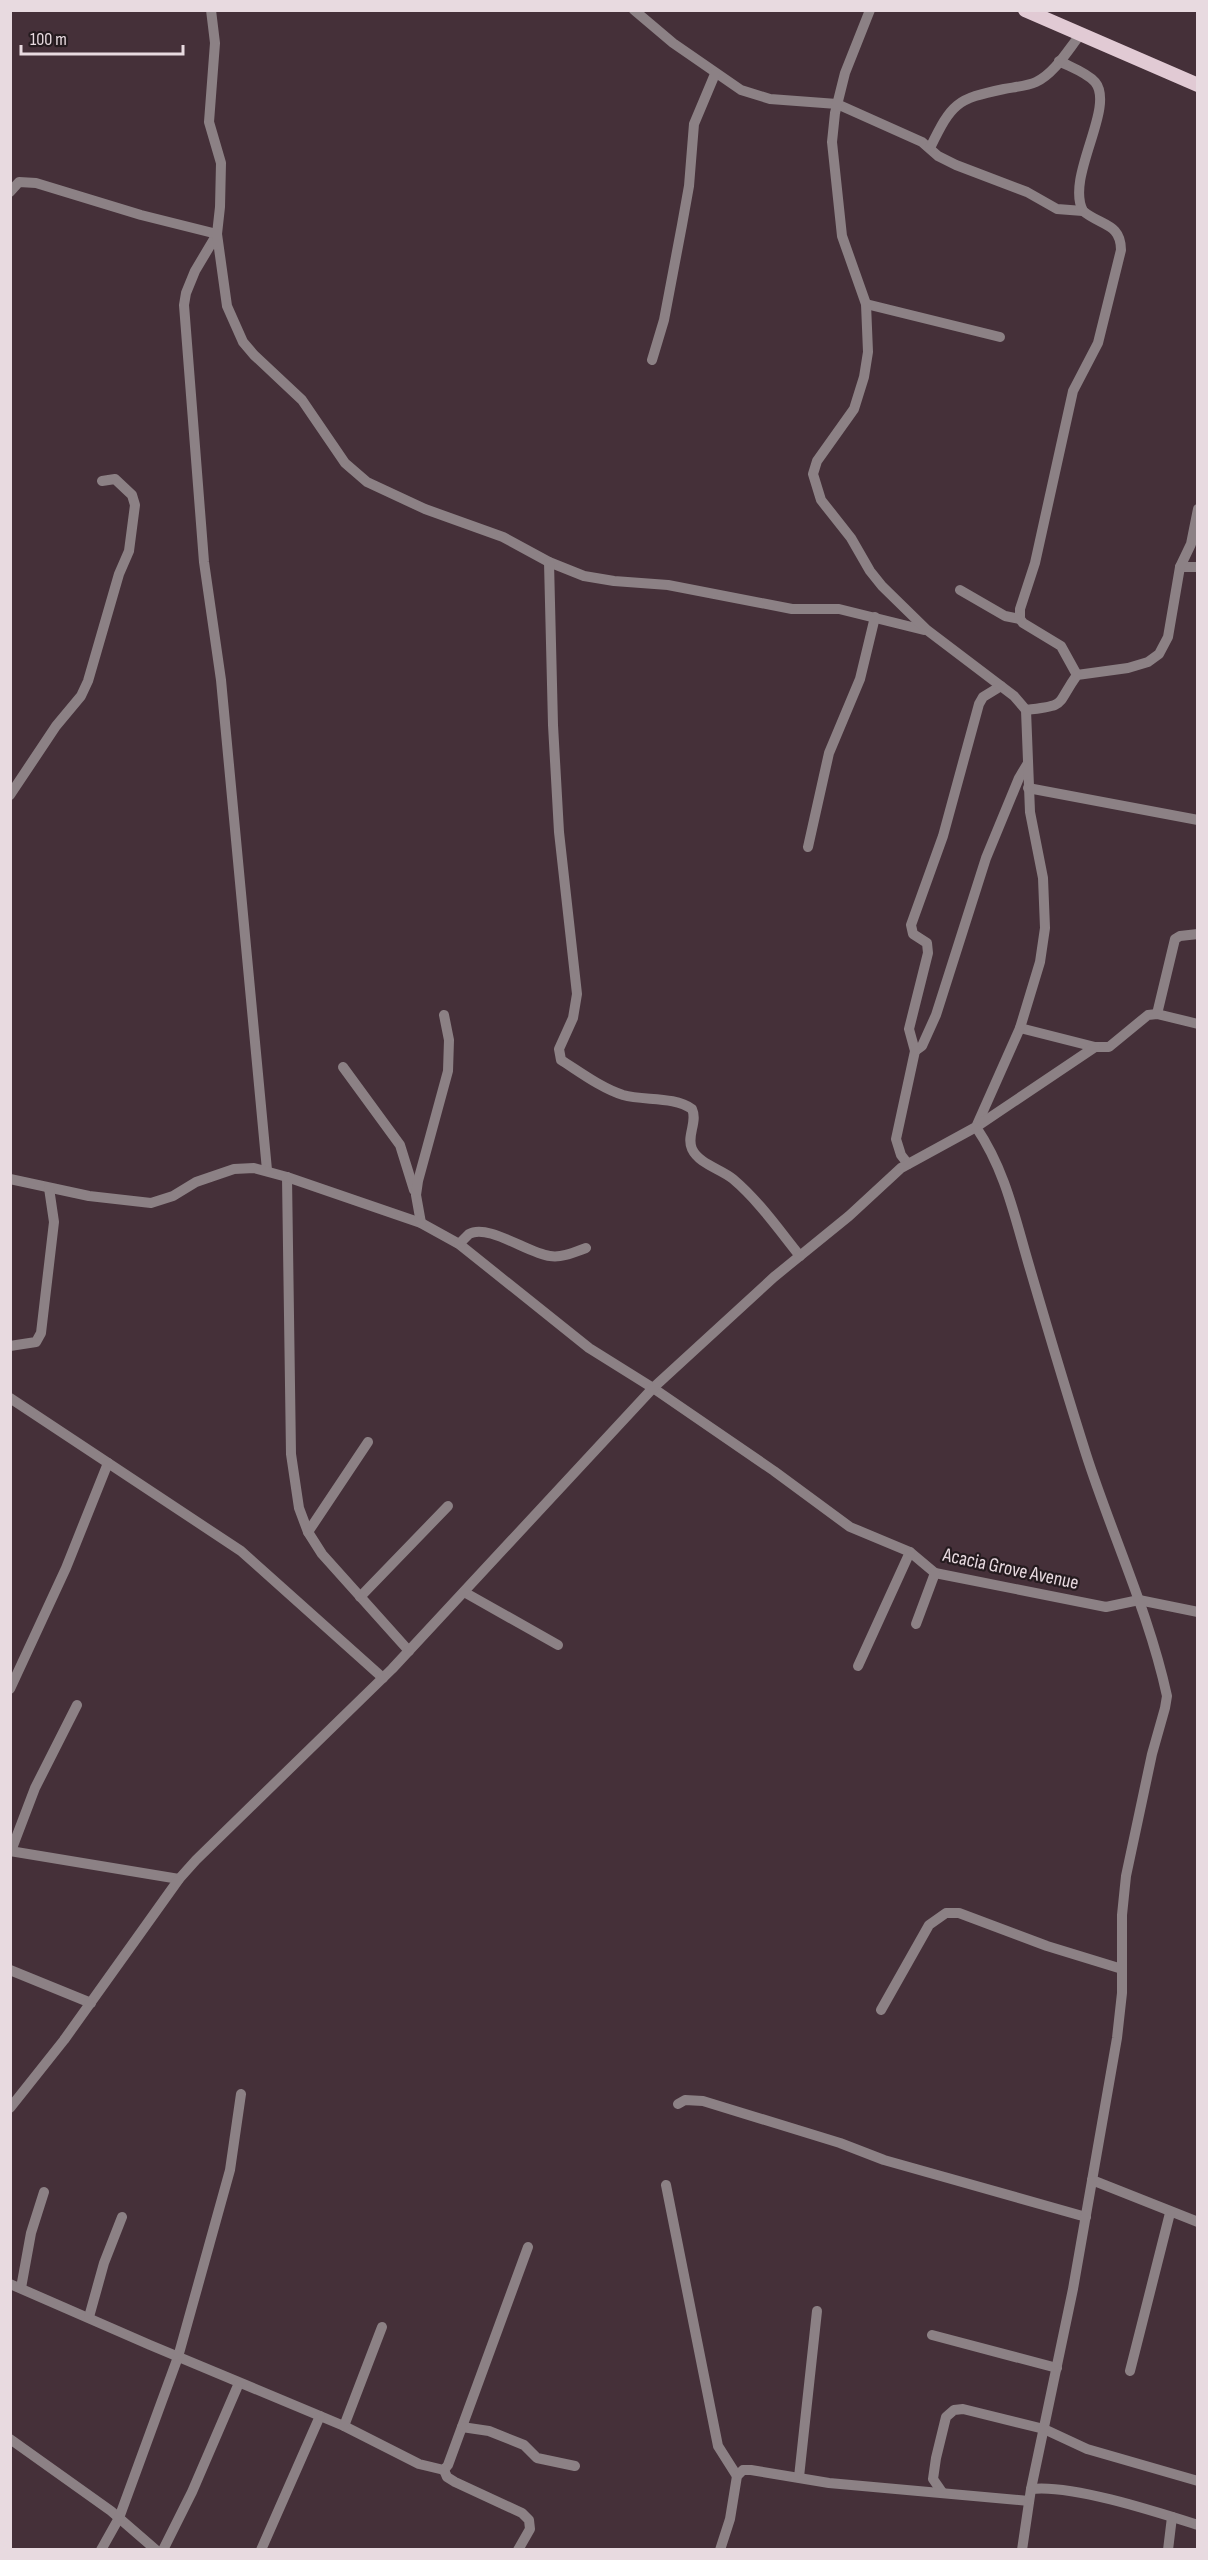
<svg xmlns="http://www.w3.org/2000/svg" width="1208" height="2560" viewBox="0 0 1208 2560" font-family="'Sofia Sans Condensed',sans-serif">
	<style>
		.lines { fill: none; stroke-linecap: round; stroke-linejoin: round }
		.minor { stroke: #8c8185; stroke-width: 10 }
		.major { stroke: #e1cad4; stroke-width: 14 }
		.labels { text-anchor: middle; stroke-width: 4.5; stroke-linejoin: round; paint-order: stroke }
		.street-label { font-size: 20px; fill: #e8dae0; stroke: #251b1f }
	</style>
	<rect width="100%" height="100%" fill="#453039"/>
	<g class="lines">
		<g class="minor">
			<path d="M 211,10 L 215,43 L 209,122 L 221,163 L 220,207 L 217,234 L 195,271 L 186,293 L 184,305 L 204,562 L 221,680 L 267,1170"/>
			<path d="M 634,10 L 673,43 L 741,90 L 770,99 L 837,104 L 922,142 L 938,156 L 956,165 L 1027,192 L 1057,209 L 1083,211"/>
			<path d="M 1059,61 C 1070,67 1086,72 1095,82 C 1116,107 1065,177 1083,211 C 1101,226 1121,223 1121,250 L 1098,343 L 1073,391 L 1035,563 L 1020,609 L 1020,619 L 1023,623 L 1061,646 L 1077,675"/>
			<path d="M 930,148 C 952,103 956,99 1004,89 C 1015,87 1027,86 1036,82 C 1054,74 1068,50 1080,35"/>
			<path d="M 10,192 L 19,182 L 36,183 L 141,215 L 217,234 L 227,306 L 243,342 L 254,355 L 302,400 L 345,463 L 367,482 L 425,509 L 503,537 L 549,562 L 584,576 L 614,581 L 668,585 L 792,609 L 839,609 L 924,630"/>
			<path d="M 866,304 L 1000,337"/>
			<path d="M 652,360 L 664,320 L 682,225 L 689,186 L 694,124 L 715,74"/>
			<path d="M 549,562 L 553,725 L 559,832 L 577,994 L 573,1018 L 559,1049 L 561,1060 C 580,1072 601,1088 623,1095 C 644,1101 674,1096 692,1109 C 698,1122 686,1136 692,1149 C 699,1164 721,1169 733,1179 C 759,1201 779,1230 800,1256"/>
			<path d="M 1180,567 L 1198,567"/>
			<path d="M 960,590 L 1005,616 L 1020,619"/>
			<path d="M 1026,710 C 1068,705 1055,706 1077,675 L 1128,668 L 1148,662 L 1159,654 L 1168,637 L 1180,567 L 1191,544 L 1198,509"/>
			<path d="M 1028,788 L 1198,820"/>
			<path d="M 10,795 L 56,726 L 81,696 L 88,681 L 119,574 L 129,551 L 135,505 L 132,495 L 115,479 L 102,481"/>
			<path d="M 808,847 L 829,753 L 860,679 L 875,617"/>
			<path d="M 1157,1014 L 1175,939 L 1180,936 L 1198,934"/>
			<path d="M 1020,1028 L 1095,1047 L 1109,1047 L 1148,1015 L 1157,1014 L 1198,1024"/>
			<path d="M 915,1051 L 922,1046 L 936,1015 L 986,858 L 1019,778 L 1028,763"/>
			<path d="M 343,1067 L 400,1145 L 414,1190"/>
			<path d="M 908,1164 L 901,1155 L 896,1139 L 915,1051 L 909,1029 L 928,953 L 927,943 L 913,934 L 911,925 L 943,836 L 979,704 L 983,697 L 1001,686"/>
			<path d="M 287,1177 L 291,1454 L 299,1508 L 308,1532 L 322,1554 L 409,1651"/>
			<path d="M 10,1179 L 89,1196 L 151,1203 L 173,1196 L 196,1182 L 234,1169 L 254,1168 L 287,1177 L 421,1223 L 459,1244 L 589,1348 L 653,1388 L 774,1471 L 850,1527 L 910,1552 L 935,1573 L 1106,1607 L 1139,1600 L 1198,1612"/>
			<path d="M 421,1223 L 416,1195 L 418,1181 L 448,1071 L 449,1040 L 444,1015"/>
			<path d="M 459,1244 C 462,1241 466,1237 469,1234 C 488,1223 529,1254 550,1256 C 562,1258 575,1252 586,1248"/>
			<path d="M 10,1346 L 36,1342 L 41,1333 L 54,1222 L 49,1188"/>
			<path d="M 10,1398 L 241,1551 L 383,1678"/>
			<path d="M 308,1532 L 368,1442"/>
			<path d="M 464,1592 L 558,1645"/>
			<path d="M 360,1597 L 448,1506"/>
			<path d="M 916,1624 L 935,1573"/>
			<path d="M 858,1666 L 910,1552"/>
			<path d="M 10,1689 L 66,1568 L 108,1463"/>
			<path d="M 10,1851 L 179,1879"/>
			<path d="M 11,1851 L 35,1788 L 77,1705"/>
			<path d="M 10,1970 L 91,2003"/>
			<path d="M 881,2010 L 929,1925 L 946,1913 L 959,1913 L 1047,1946 L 1122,1969"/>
			<path d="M 678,2104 L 685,2100 L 703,2101 L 840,2143 L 884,2160 L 1086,2217"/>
			<path d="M 10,2108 L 64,2040 L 179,1879 L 196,1860 L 392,1669 L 653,1388 L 774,1277 L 849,1216 L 901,1168 L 976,1127 L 1020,1028 L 1040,962 L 1045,928 L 1043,878 L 1030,812 L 1026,710 L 1014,696 L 927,630 L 882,586 L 870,571 L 851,538 L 821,500 L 813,474 L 817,461 L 854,409 L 864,377 L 868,352 L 866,304 L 842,236 L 832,142 L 835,113 L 845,73 L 870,10"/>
			<path d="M 1092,2180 L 1198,2222"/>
			<path d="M 666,2185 L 718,2446 L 737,2476"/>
			<path d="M 10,2284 L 150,2345 L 344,2426 L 419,2464 L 444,2470 L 448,2465 L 528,2247"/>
			<path d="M 21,2288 L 31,2233 L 44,2192"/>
			<path d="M 89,2317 L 104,2263 L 122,2217"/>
			<path d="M 932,2335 L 1057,2368"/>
			<path d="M 1130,2371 L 1170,2213"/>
			<path d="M 344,2426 L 382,2327"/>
			<path d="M 462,2427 L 489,2431 L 524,2445 L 537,2458 L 575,2466"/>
			<path d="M 10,2439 L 111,2511 L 156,2550"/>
			<path d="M 444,2470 L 447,2477 L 455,2482 L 522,2513 L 529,2520 L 530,2529 L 518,2550"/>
			<path d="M 799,2477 L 817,2311"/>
			<path d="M 1031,2489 C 1071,2484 1157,2512 1198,2525"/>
			<path d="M 942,2492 L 933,2479 L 936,2458 L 946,2417 L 954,2410 L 963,2409 L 1044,2429 L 1087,2449 L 1198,2481"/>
			<path d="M 101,2550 L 119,2518 L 178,2357 L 230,2170 L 241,2094"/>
			<path d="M 163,2550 L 192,2492 L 239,2383"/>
			<path d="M 261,2550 L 320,2416"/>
			<path d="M 720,2550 L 730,2519 L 737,2476 L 743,2470 L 751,2470 L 829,2483 L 1029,2501"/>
			<path d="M 1022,2550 L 1031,2489 L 1073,2289 L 1117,2038 L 1122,1993 L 1122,1915 L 1126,1876 L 1152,1754 L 1165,1708 L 1167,1696 C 1149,1613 1112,1535 1086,1454 C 1066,1391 1047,1327 1028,1262 C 1014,1214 1005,1170 976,1127 L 1095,1047"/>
			<path d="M 1168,2550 L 1172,2517"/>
		</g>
		<path class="major" d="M 1025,10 L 1198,85"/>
	</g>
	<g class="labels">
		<g class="street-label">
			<text transform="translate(1011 1568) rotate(12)" y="7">Acacia Grove Avenue</text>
		</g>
	</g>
	<rect width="1208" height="2560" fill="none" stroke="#e8dae0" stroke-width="24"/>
	<path d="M21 45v9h162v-9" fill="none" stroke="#e8dae0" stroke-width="3"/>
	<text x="30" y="45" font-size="18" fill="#e8dae0" stroke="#251b1f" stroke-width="4.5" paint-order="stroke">100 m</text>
</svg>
